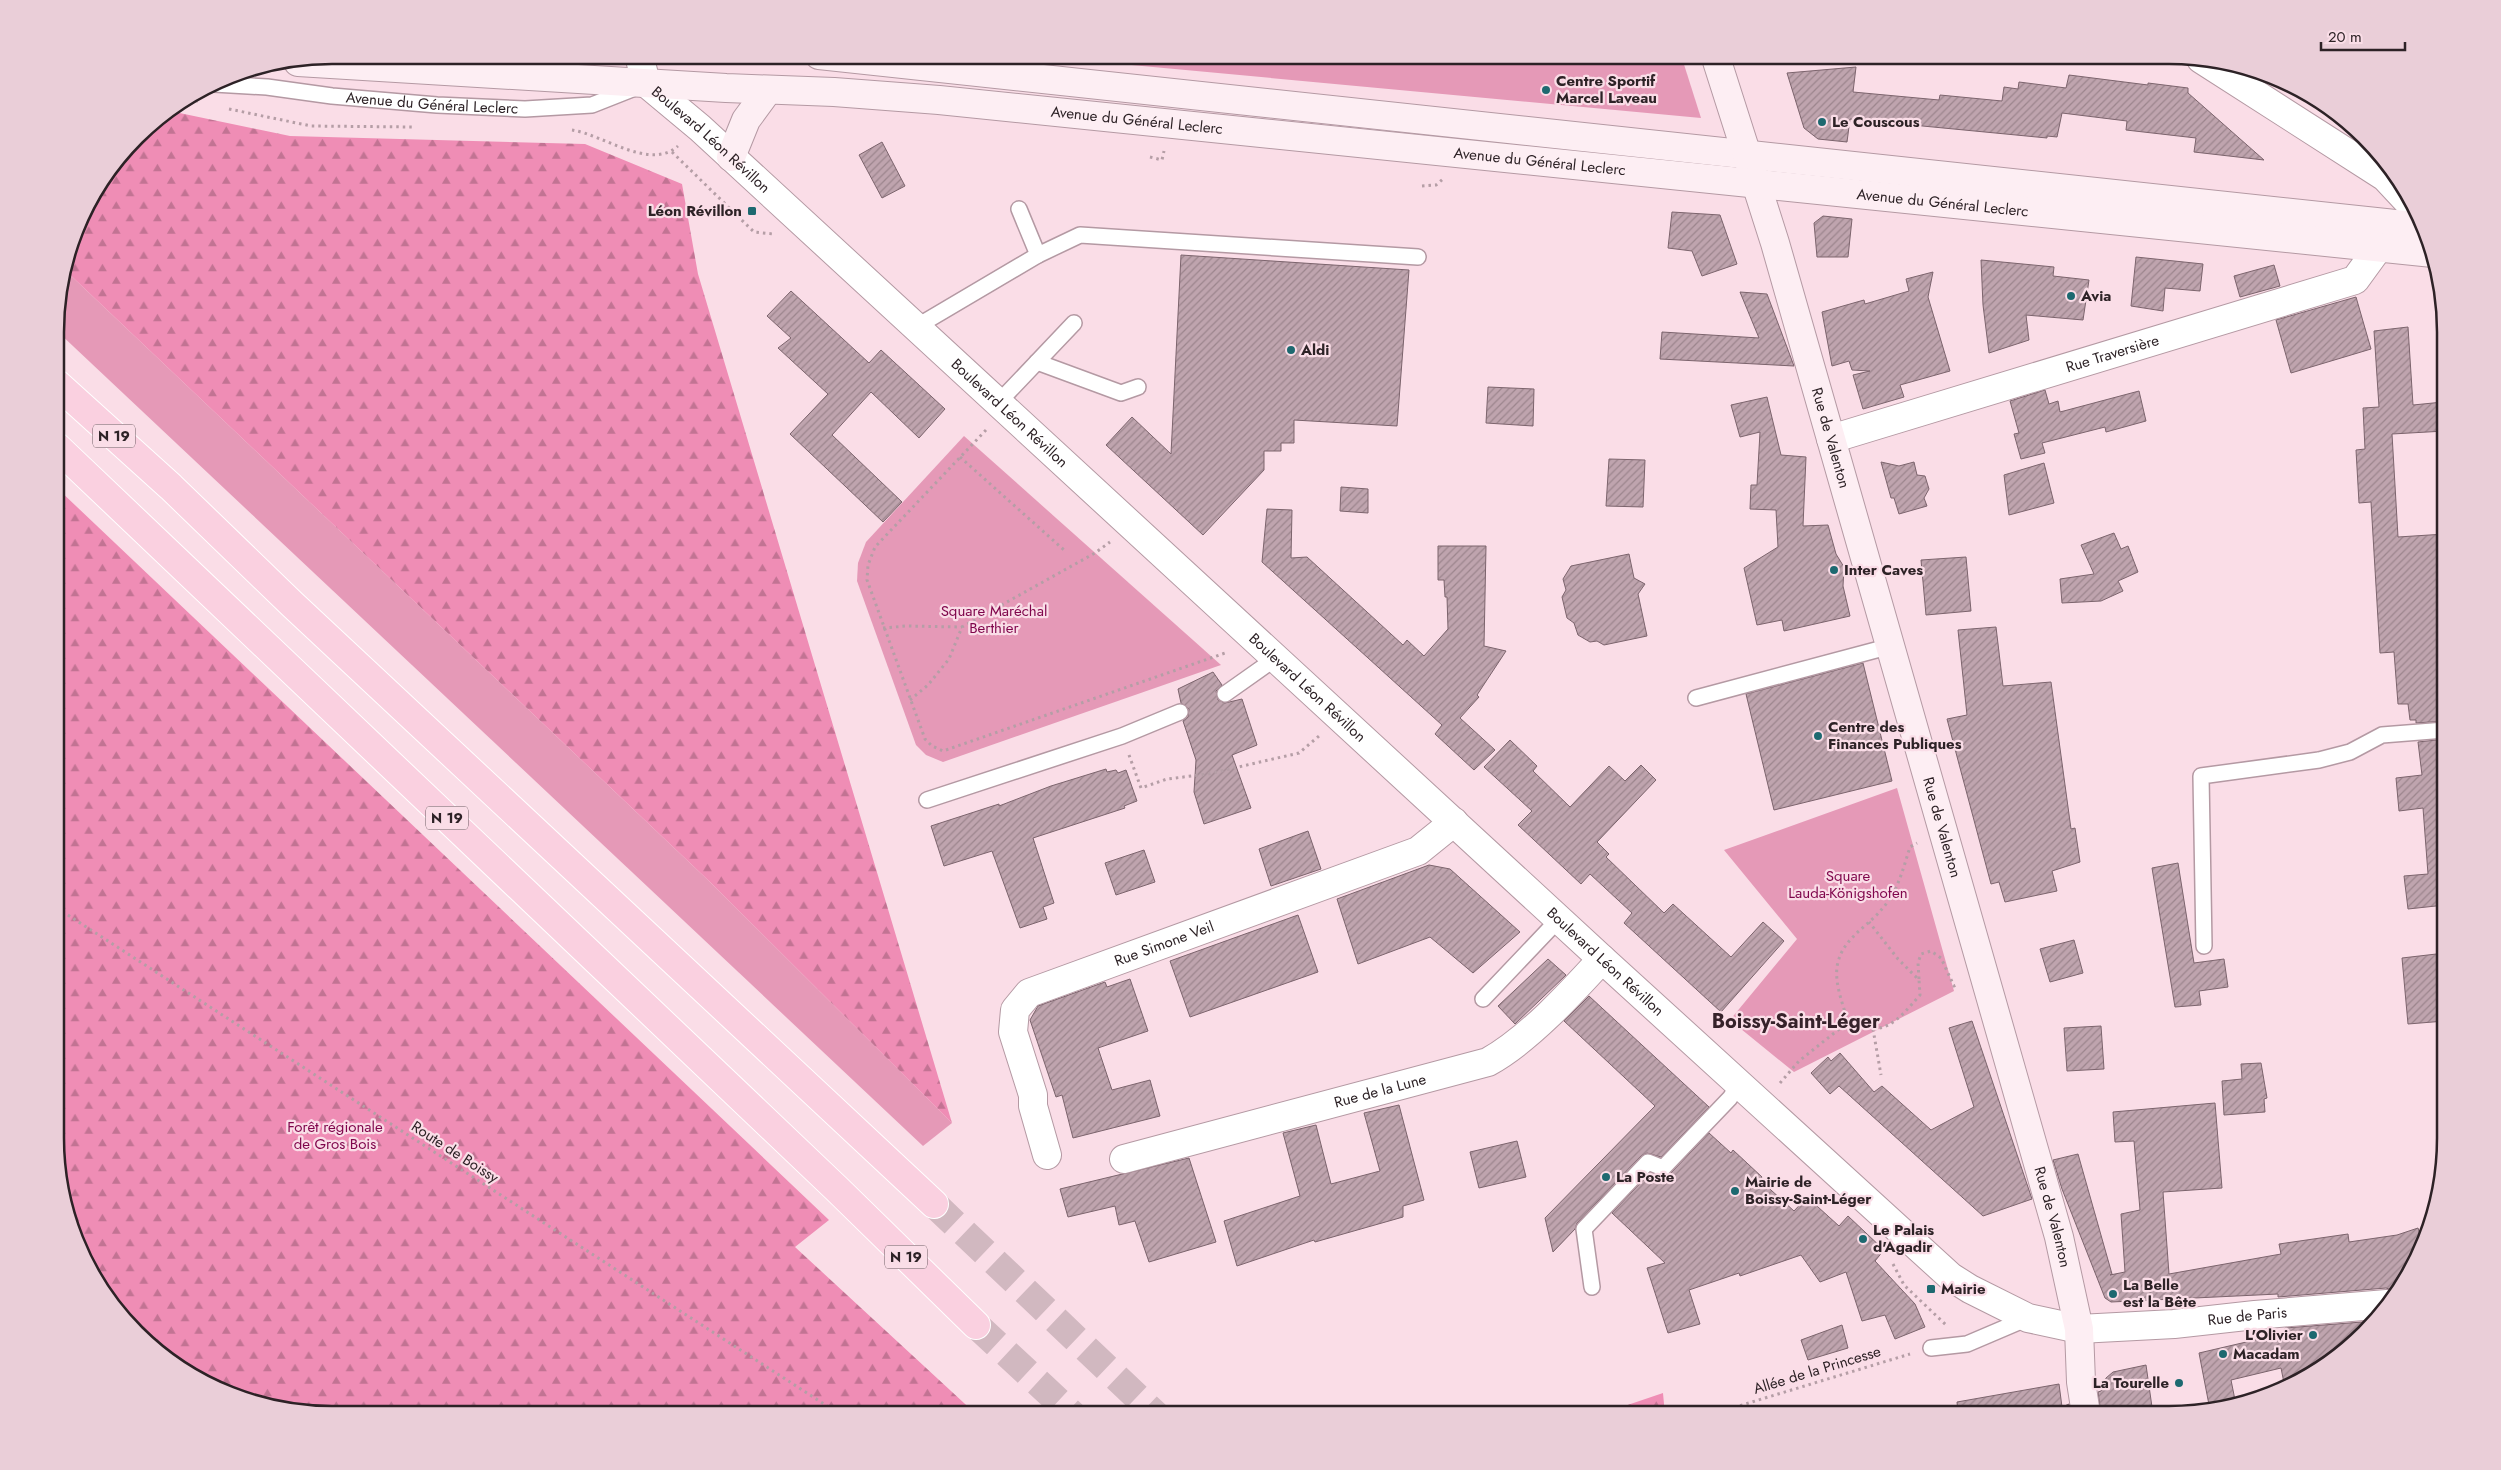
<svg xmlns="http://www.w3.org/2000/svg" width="2501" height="1470" viewBox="0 0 2501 1470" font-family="Jost,sans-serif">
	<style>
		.green { fill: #e599b7 }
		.forest { fill: url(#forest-firs) }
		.building { fill: url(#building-hatch); stroke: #7c646d }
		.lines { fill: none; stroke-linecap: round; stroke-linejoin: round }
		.trunk-tunnel { stroke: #d1b8c0; stroke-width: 28; stroke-dasharray: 28 14; stroke-linecap: butt }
		.service-casing { stroke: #b499a3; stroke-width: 18 }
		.minor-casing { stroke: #b499a3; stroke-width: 30 }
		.secondary-casing { stroke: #b499a3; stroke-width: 30 }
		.trunk-casing { stroke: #fff; stroke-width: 30 }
		.path { stroke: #b59ea6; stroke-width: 3; stroke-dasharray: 2.5 4; stroke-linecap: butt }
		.service { stroke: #fff; stroke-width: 15 }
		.minor { stroke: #fff; stroke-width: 28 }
		.secondary { stroke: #fdeef3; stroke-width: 28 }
		.trunk { stroke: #fad0e0; stroke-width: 28 }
		.poi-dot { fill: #1d6970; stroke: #fadde7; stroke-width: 2 }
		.labels { text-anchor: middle; stroke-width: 4.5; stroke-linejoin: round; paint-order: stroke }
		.shield { fill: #fadde7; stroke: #6a5a60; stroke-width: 1 }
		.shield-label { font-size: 14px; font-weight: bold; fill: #2d2226 }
		.poi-label { font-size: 15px; font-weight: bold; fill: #2d2226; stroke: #fadde7; text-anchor: start }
		.street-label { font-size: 15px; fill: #2d2226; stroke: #fadde7 }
		.park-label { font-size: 15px; fill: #7f054b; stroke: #fadde7 }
		.district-label { font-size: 20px; font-weight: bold; fill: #36222a; stroke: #fadde7 }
		.rim { fill: none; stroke: #2d2226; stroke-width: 2.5 }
	</style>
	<defs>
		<pattern id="forest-firs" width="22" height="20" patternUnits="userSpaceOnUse" patternTransform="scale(1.25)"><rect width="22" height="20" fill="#ef8db5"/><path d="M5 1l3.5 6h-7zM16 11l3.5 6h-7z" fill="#c27393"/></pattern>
		<pattern id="building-hatch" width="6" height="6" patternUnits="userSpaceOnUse" patternTransform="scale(1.25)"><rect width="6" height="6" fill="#bfa4ae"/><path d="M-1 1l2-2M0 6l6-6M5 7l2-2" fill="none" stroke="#9c858d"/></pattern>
	</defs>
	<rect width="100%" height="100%" fill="#fadde7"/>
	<g class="green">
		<path d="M 1098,55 L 1681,55 L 1701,118 L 1099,62 Z"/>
		<path d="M 65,270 L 709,881 L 952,1123 L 923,1146 L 57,331 L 57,296 Z"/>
		<path d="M 964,436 L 1221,665 L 943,762 L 926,755 L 916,745 L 857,581 L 858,563 L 866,542 Z"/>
		<path d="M 1897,788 L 1954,991 L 1794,1072 L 1730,1020 L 1797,939 L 1724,850 Z"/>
	</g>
	<g class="forest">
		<path d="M 170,111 L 290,136 L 585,144 L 682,184 L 698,274 L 952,1123 L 709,881 L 65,270 L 84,209 L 149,124 Z"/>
		<path d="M 57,488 L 829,1220 L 795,1247 L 977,1415 L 332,1415 L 260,1405 L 193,1378 L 136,1334 L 102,1292 L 79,1246 L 70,1227 L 57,1174 Z"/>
		<path d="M 1663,1393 L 1665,1415 L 1598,1415 Z"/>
	</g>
	<g class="building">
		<path d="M 1856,67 L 1853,92 L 1939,100 L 1940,95 L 2002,101 L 2004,87 L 2018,89 L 2019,82 L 2066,88 L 2069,75 L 2148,85 L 2148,83 L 2188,88 L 2188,93 L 2264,160 L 2194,152 L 2196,138 L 2126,130 L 2127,121 L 2062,113 L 2057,137 L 2047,136 L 2047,138 L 1850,119 L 1847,142 L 1818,139 L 1804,128 L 1787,73 Z"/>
		<path d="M 882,142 L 905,186 L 882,198 L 859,155 Z"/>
		<path d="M 1672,212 L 1720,215 L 1737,264 L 1702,276 L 1692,251 L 1668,248 Z"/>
		<path d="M 1823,216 L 1852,219 L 1848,257 L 1817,257 L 1814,223 Z"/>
		<path d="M 1181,255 L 1409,270 L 1397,426 L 1294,420 L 1294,443 L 1281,443 L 1281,451 L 1264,451 L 1264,470 L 1203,535 L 1106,445 L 1132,417 L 1171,454 Z"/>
		<path d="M 2136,257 L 2203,264 L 2200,291 L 2165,288 L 2163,311 L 2131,306 Z"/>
		<path d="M 1981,260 L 2054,267 L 2053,276 L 2089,280 L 2083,320 L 2026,315 L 2029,340 L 1989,353 L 1983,305 Z"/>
		<path d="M 2274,265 L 2280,286 L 2240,297 L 2234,276 Z"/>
		<path d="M 1933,272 L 1928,297 L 1950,371 L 1900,385 L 1904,397 L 1863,409 L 1853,375 L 1870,371 L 1852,370 L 1849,361 L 1832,366 L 1822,312 L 1864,300 L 1865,304 L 1909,291 L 1906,279 Z"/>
		<path d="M 791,291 L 869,363 L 881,350 L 945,409 L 919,438 L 871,392 L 832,435 L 902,502 L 883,522 L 790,434 L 828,394 L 778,348 L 791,338 L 767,316 Z"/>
		<path d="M 1740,292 L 1767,294 L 1794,366 L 1660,359 L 1662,332 L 1759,338 Z"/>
		<path d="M 2356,297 L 2371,349 L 2291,373 L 2276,320 Z"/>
		<path d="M 2408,327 L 2413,405 L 2443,402 L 2445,431 L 2392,434 L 2398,537 L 2445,534 L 2445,721 L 2416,723 L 2416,720 L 2410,720 L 2408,704 L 2398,704 L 2394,652 L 2380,653 L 2371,502 L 2359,503 L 2356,450 L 2365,449 L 2363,408 L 2379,407 L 2374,331 Z"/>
		<path d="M 1488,387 L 1534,389 L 1533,426 L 1486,423 Z"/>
		<path d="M 2045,390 L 2049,404 L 2058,401 L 2060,412 L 2139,391 L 2146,421 L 2106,432 L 2105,427 L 2042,443 L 2045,453 L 2021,459 L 2014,434 L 2019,433 L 2010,401 Z"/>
		<path d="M 1767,397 L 1781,455 L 1806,457 L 1803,526 L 1828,525 L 1836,554 L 1844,567 L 1843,586 L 1850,616 L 1784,631 L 1782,620 L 1757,625 L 1744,568 L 1778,547 L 1776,510 L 1750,509 L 1751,485 L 1757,485 L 1760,432 L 1740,437 L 1731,405 Z"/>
		<path d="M 1609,459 L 1645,460 L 1643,507 L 1606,506 Z"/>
		<path d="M 1881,462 L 1899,466 L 1914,462 L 1917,475 L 1925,476 L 1929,489 L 1924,498 L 1927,506 L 1899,514 L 1894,498 L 1891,498 Z"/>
		<path d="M 2044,463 L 2054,503 L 2009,515 L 2004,475 Z"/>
		<path d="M 1341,487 L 1368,489 L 1368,513 L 1340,511 Z"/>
		<path d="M 1267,509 L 1292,510 L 1291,558 L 1307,557 L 1403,645 L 1407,640 L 1424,656 L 1448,629 L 1447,597 L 1445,597 L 1444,580 L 1438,580 L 1438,546 L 1486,546 L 1484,646 L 1506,651 L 1477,695 L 1479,697 L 1460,718 L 1495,750 L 1474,770 L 1435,734 L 1442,725 L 1262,562 Z"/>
		<path d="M 2114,533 L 2121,549 L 2128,546 L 2138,572 L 2118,581 L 2123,591 L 2101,601 L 2062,603 L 2060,579 L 2094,574 L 2081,545 Z"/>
		<path d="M 1629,554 L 1634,578 L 1645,584 L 1638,594 L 1647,636 L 1604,645 L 1597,641 L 1590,642 L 1578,635 L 1574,623 L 1567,618 L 1562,597 L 1566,590 L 1563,579 L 1571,566 Z"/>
		<path d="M 1966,557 L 1971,611 L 1926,615 L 1921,560 Z"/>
		<path d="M 1996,627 L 2003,686 L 2051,682 L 2071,829 L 2075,828 L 2080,862 L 2052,871 L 2057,891 L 2005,902 L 1999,882 L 1991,884 L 1947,719 L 1967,715 L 1958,630 Z"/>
		<path d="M 1863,663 L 1892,781 L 1774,810 L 1746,694 Z"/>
		<path d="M 1213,672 L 1222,685 L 1216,691 L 1218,700 L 1225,703 L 1242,699 L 1257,745 L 1232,755 L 1251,808 L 1204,824 L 1194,792 L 1196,760 L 1183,721 L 1188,717 L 1189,709 L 1181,703 L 1178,689 Z"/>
		<path d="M 2445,739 L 2445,905 L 2408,909 L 2404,876 L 2428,874 L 2423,808 L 2399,811 L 2396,778 L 2422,775 L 2418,742 Z"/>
		<path d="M 1510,740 L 1537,766 L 1533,771 L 1570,807 L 1609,766 L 1625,781 L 1641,765 L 1656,780 L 1597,842 L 1609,854 L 1606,857 L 1664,913 L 1673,904 L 1731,957 L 1763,922 L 1784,941 L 1721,1012 L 1624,923 L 1632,913 L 1590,874 L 1581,884 L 1518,825 L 1532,811 L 1484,767 Z"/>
		<path d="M 1106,769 L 1107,772 L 1116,770 L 1118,773 L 1126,770 L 1137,801 L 1124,806 L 1125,808 L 1033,838 L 1054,903 L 1043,907 L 1047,919 L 1020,928 L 992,851 L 944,866 L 931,826 L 999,804 L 999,806 L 1051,786 Z"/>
		<path d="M 1308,831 L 1321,869 L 1271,886 L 1259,849 Z"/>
		<path d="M 1144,850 L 1155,882 L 1116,895 L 1105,863 Z"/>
		<path d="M 2178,863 L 2194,963 L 2224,959 L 2228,987 L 2199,991 L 2201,1005 L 2175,1007 L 2152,868 Z"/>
		<path d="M 1429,865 L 1450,869 L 1520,932 L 1473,973 L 1430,937 L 1358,964 L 1337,899 Z"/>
		<path d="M 1298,915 L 1318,972 L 1190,1017 L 1170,961 Z"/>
		<path d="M 2074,940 L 2083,973 L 2050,982 L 2040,949 Z"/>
		<path d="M 2445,953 L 2445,1021 L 2408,1024 L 2402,958 Z"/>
		<path d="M 1548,959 L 1566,975 L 1515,1024 L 1498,1006 Z"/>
		<path d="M 1130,979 L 1148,1031 L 1098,1048 L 1112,1090 L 1150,1080 L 1160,1116 L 1073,1138 L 1062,1095 L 1056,1097 L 1030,1020 L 1038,1006 L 1105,982 L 1107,987 Z"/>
		<path d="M 1589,996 L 1709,1107 L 1661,1157 L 1647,1153 L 1641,1156 L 1577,1223 L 1575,1229 L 1553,1252 L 1545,1218 L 1655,1106 L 1564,1021 Z"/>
		<path d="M 1972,1021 L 2032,1199 L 1983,1216 L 1839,1086 L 1830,1094 L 1811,1073 L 1828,1057 L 1831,1061 L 1840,1053 L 1874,1092 L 1882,1086 L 1931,1130 L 1974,1107 L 1949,1028 Z"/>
		<path d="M 2101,1026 L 2104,1069 L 2067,1071 L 2064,1028 Z"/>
		<path d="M 2261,1063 L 2267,1098 L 2264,1099 L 2265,1112 L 2224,1115 L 2222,1081 L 2242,1079 L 2241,1064 Z"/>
		<path d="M 2215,1103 L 2222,1188 L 2163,1192 L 2169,1274 L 2281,1254 L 2279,1244 L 2348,1234 L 2349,1242 L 2397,1235 L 2418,1228 L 2423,1245 L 2409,1277 L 2397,1292 L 2386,1288 L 2278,1297 L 2278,1294 L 2111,1302 L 2105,1298 L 2062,1189 L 2053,1160 L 2078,1154 L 2112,1274 L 2110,1275 L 2125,1272 L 2121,1214 L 2140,1210 L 2134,1141 L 2115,1142 L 2113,1112 Z"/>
		<path d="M 1399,1105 L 1424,1200 L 1403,1206 L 1403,1217 L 1315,1242 L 1314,1240 L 1237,1266 L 1224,1221 L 1300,1196 L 1283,1133 L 1316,1125 L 1331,1184 L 1380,1171 L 1364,1113 Z"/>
		<path d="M 1709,1133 L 1731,1153 L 1733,1150 L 1762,1177 L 1760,1180 L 1794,1211 L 1807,1197 L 1839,1226 L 1848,1216 L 1884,1250 L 1875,1261 L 1915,1304 L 1925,1327 L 1895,1339 L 1885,1315 L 1862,1321 L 1846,1272 L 1820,1282 L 1801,1255 L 1740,1276 L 1739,1273 L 1689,1290 L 1700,1324 L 1668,1333 L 1647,1268 L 1665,1263 L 1612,1213 L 1650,1173 L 1664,1177 L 1670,1174 Z"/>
		<path d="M 1517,1141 L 1526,1177 L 1479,1188 L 1470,1152 Z"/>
		<path d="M 1189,1158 L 1216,1242 L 1149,1262 L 1135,1221 L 1119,1225 L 1115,1206 L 1068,1217 L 1060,1189 Z"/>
		<path d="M 2375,1321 L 2365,1334 L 2308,1378 L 2285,1388 L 2281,1368 L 2231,1380 L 2236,1405 L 2210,1410 L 2199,1353 L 2285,1333 L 2285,1328 Z"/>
		<path d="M 1842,1325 L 1848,1348 L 1808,1360 L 1801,1340 Z"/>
		<path d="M 2146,1365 L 2153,1414 L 2101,1414 L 2098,1392 L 2101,1391 L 2106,1378 L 2113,1372 Z"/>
		<path d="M 2059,1384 L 2062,1407 L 2069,1404 L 2070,1414 L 1958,1414 L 1957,1402 Z"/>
	</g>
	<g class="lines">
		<g class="trunk-tunnel">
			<path d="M 934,1204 L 1156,1415"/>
			<path d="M 976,1325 L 1073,1415"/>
		</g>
		<g class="service-casing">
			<g id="service">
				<path id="s1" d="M 214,84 L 267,87 L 332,96 L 437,105 L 525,109 L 592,105 L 635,88"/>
				<path d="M 1019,209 L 1038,255 L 1080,235 L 1418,257"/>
				<path d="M 916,327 L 1038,255"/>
				<path d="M 1037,362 L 1121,393 L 1138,387"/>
				<path d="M 998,403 L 1074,323"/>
				<path d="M 1225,694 L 1276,658"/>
				<path d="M 1696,698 L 1891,646"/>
				<path d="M 927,800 L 1122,736 L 1180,712"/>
				<path d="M 2204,946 L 2201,776 L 2319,760 L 2350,752 L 2382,735 L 2445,730"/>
				<path d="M 1483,999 L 1559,919"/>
				<path d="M 1592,1287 L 1584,1229 L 1648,1162 L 1663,1168 L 1730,1098 L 1739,1084"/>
				<path d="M 1931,1348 L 1967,1344 L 2028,1318"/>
			</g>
		</g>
		<g class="minor-casing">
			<g id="minor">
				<path id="s2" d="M 639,55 L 646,83 L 700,128 L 1602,959 L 1951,1277 L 1970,1289 L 2028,1318 L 2079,1329 L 2174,1324 L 2255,1315 L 2387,1304"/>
				<path d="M 2201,59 L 2385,177 L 2413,207"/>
				<path id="s3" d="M 1831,439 L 2355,280 L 2379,247"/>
				<path id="s4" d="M 1047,1155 L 1033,1106 L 1033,1095 L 1013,1032 L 1015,1010 L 1029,993 L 1418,851 L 1454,822"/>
				<path id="s5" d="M 1124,1159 L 1488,1062 C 1528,1040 1571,993 1602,959"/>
			</g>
		</g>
		<g class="secondary-casing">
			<g id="secondary">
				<path d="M 819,55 L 2423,227"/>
				<path id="s6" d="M 1715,55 L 1775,243 L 2059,1237 L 2079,1329 L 2081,1382 L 2086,1414"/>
				<path id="s7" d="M 298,62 L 726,88 L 834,92 L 939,100 L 2433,253"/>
				<path d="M 731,157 L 746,120 L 768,90"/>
			</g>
		</g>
		<g class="trunk-casing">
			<g id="trunk">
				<path d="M 57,384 L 171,487 L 292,604 L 934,1204"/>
				<path d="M 57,447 L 837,1189 L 976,1325"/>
			</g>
		</g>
		<g class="path">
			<path d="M 189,99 L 201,102"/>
			<path d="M 229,109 L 311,126 L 413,127"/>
			<path d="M 572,130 C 604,135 650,171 678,146"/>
			<path d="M 672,152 L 754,232 L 773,234"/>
			<path d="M 1150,157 L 1162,160 L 1164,151"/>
			<path d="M 1422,186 L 1436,185 L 1443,179"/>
			<path d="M 986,430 L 875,547 L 868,565 L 867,580 L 925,739 L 932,746 L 943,751 L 1228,652"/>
			<path d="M 960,457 L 1064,550"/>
			<path d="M 883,628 L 906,626 L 962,627"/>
			<path d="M 910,700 L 928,685 L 949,659 L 962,627 L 1095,553 L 1110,542"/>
			<path d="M 1129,755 L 1141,788 L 1167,779 L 1208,774 L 1299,753 L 1319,736"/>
			<path d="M 57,908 L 841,1415"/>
			<path d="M 1919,979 L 1918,963 L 1921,954 L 1931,951 L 1941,958 L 1954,986 L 1958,984"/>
			<path d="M 1848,1022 C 1884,1039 1897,1021 1920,995 L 1919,980 L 1898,959 L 1869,922"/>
			<path d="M 1873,1029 L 1881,1075"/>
			<path d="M 1780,1083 L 1799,1061 L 1848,1022 C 1843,1004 1833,981 1838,962 C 1844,938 1867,927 1882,909 C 1898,891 1903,869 1910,847 L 1917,843"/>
			<path d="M 1893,1264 L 1904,1285 L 1946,1325"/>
			<path d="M 1709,1415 L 1910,1354"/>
		</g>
		<use href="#service" class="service"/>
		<use href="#minor" class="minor"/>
		<use href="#secondary" class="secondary"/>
		<use href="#trunk" class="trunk"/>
	</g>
	<g class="poi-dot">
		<circle cx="1546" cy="90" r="5"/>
		<circle cx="1822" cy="122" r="5"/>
		<rect x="747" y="206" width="10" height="10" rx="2.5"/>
		<circle cx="2071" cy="296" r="5"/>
		<circle cx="1291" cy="350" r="5"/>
		<circle cx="1834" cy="570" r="5"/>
		<circle cx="1818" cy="736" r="5"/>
		<circle cx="1606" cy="1177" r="5"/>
		<circle cx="1735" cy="1191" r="5"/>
		<circle cx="1863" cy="1239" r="5"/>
		<rect x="1926" y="1284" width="10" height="10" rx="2.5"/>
		<circle cx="2113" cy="1294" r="5"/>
		<circle cx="2313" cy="1335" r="5"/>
		<circle cx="2223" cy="1354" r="5"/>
		<circle cx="2179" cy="1383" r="5"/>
	</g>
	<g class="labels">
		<g class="shield">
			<rect x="93" y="424.5" width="42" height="23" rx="4"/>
			<rect x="426" y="806.5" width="42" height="23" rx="4"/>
			<rect x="885" y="1245.5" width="42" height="23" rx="4"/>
		</g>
		<g class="shield-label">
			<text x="114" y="441">N 19</text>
			<text x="447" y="823">N 19</text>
			<text x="906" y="1262">N 19</text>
		</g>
		<g class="poi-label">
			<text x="1556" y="86">Centre Sportif<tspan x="1556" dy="17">Marcel Laveau</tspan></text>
			<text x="1832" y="127">Le Couscous</text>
			<text x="742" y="216" text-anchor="end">Léon Révillon</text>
			<text x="2081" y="301">Avia</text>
			<text x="1301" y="355">Aldi</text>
			<text x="1844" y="575">Inter Caves</text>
			<text x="1828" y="732">Centre des<tspan x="1828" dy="17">Finances Publiques</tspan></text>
			<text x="1616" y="1182">La Poste</text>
			<text x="1745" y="1187">Mairie de<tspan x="1745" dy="17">Boissy-Saint-Léger</tspan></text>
			<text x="1873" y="1235">Le Palais<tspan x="1873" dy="17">d'Agadir</tspan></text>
			<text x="2123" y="1290">La Belle<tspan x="2123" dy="17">est la Bête</tspan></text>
			<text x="1941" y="1294">Mairie</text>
			<text x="2303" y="1340" text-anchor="end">L'Olivier</text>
			<text x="2233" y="1359">Macadam</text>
			<text x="2169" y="1388" text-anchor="end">La Tourelle</text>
		</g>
		<g class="street-label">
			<text dy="5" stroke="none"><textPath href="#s1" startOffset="219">Avenue du Général Leclerc</textPath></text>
			<text dy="5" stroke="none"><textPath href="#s7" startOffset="841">Avenue du Général Leclerc</textPath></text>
			<text dy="5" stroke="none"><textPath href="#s2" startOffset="115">Boulevard Léon Révillon</textPath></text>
			<text dy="5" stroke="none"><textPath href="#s7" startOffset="1246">Avenue du Général Leclerc</textPath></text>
			<text dy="5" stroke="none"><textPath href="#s7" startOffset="1651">Avenue du Général Leclerc</textPath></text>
			<text dy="5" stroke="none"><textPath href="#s3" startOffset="294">Rue Traversière</textPath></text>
			<text dy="5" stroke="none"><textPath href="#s2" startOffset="520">Boulevard Léon Révillon</textPath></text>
			<text dy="5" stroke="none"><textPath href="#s6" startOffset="400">Rue de Valenton</textPath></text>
			<text dy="5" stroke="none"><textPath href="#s2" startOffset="925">Boulevard Léon Révillon</textPath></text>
			<text dy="5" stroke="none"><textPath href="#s6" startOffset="805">Rue de Valenton</textPath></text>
			<text dy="5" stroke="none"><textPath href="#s4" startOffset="316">Rue Simone Veil</textPath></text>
			<text dy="5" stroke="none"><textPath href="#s2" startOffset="1330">Boulevard Léon Révillon</textPath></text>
			<text dy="5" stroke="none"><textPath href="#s5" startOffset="265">Rue de la Lune</textPath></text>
			<text transform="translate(455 1152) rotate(33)" y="5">Route de Boissy</text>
			<text dy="5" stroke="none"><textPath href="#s6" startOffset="1210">Rue de Valenton</textPath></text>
			<text dy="5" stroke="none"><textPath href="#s2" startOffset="2106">Rue de Paris</textPath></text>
			<text transform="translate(1817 1370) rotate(-17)" y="5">Allée de la Princesse</text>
		</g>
		<g class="park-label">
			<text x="994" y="616">Square Maréchal<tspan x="994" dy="17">Berthier</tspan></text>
			<text x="1848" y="881">Square<tspan x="1848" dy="17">Lauda-Königshofen</tspan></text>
			<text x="335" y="1132">Forêt régionale<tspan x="335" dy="17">de Gros Bois</tspan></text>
		</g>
		<g class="district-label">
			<text x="1796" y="1028">Boissy-Saint-Léger</text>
		</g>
	</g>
	<path d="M0 0H2501V1470H0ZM332 64H2169A268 268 0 0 1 2437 332V1138A268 268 0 0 1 2169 1406H332A268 268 0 0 1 64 1138V332A268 268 0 0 1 332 64Z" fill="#eaced8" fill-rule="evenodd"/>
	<path class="rim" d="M332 64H2169A268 268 0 0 1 2437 332V1138A268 268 0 0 1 2169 1406H332A268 268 0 0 1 64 1138V332A268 268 0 0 1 332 64Z"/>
	<path d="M2321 42v8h84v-8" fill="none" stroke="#2d2226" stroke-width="2.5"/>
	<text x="2328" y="42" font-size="15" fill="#2d2226" stroke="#fadde7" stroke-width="4" paint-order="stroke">20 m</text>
</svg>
